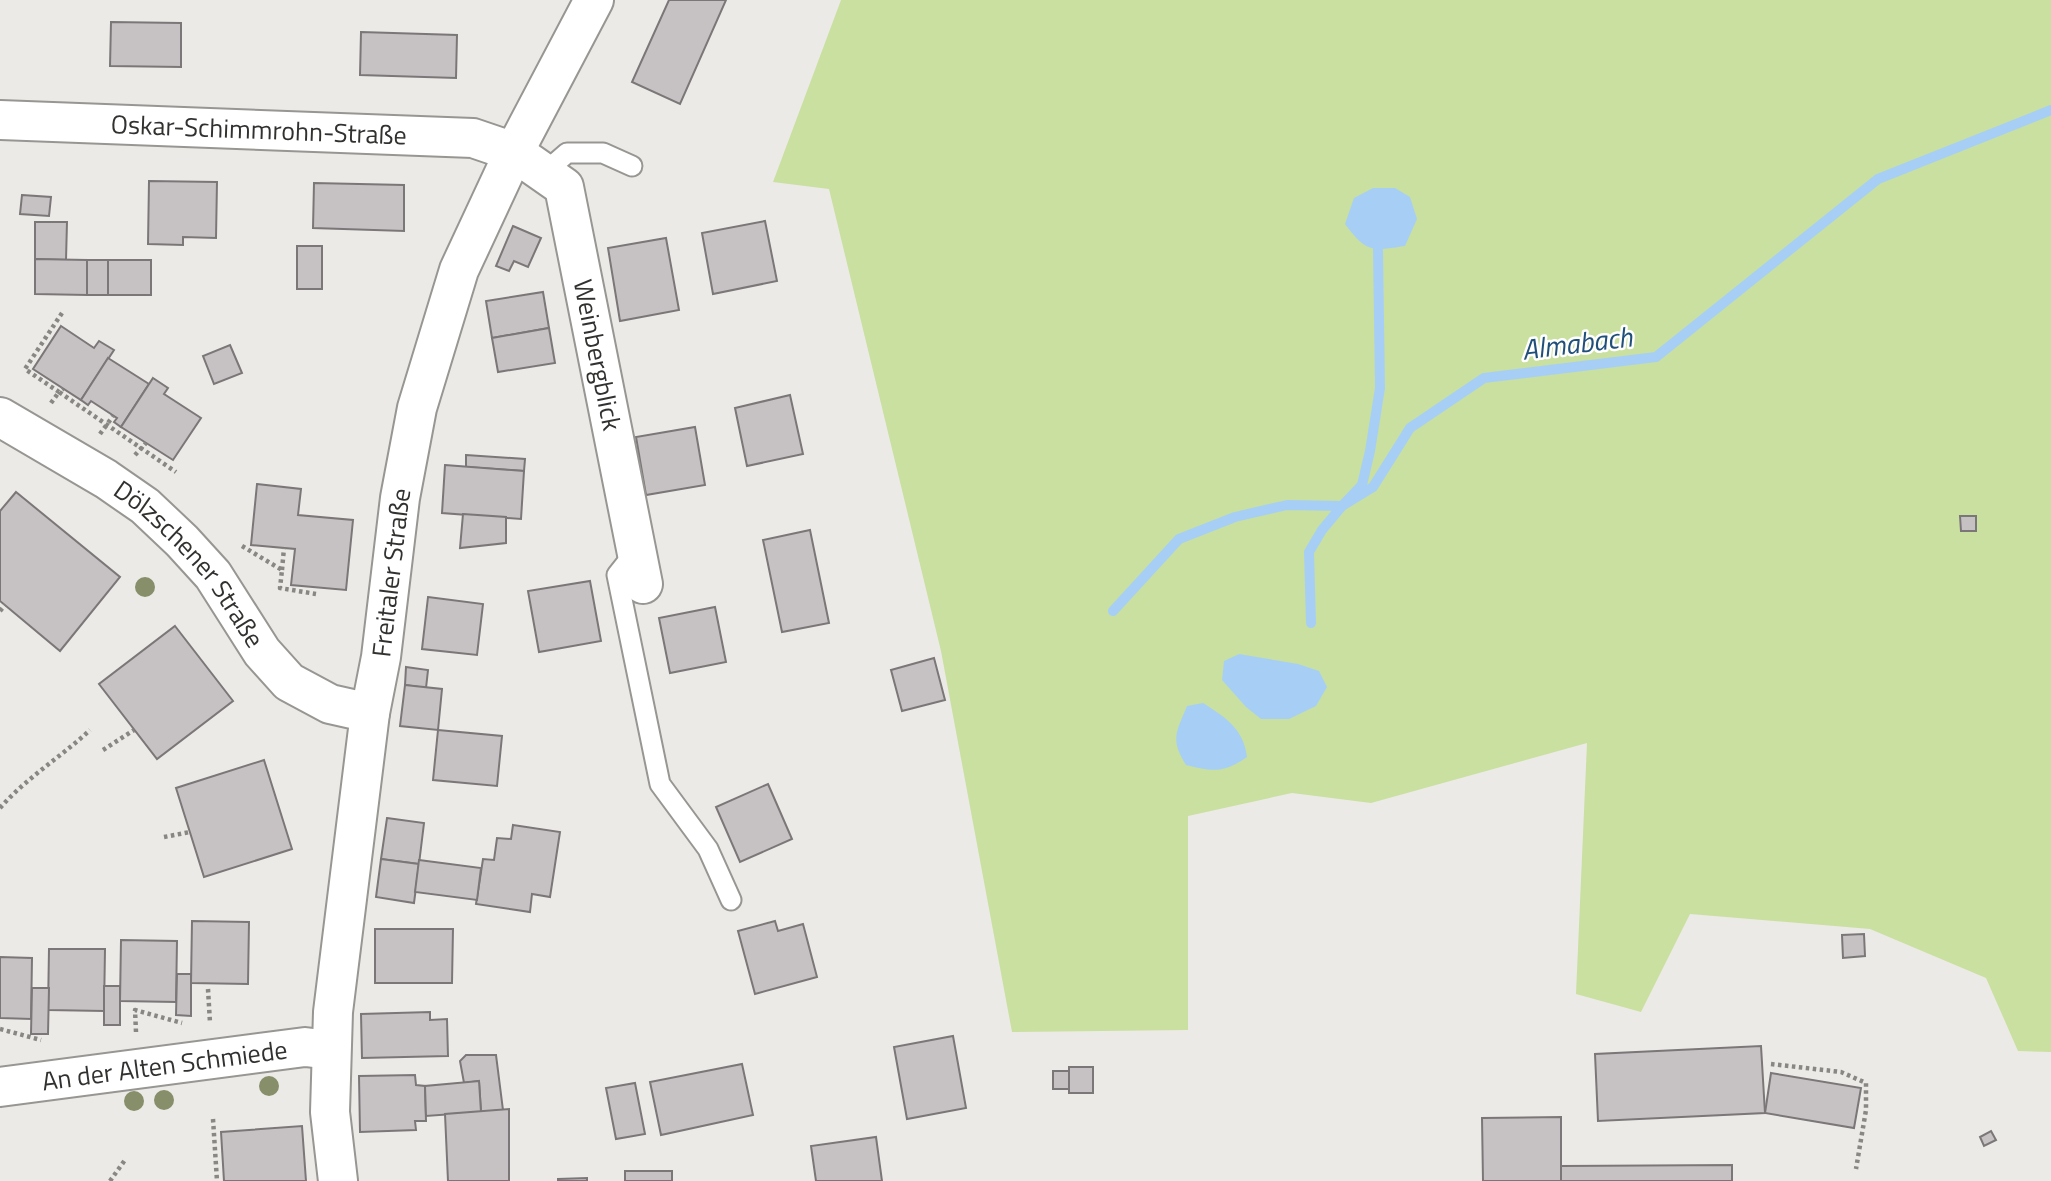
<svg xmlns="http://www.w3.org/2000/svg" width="2051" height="1181" viewBox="0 0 2051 1181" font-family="'Titillium Web',sans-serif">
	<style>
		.green { fill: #c9e0a0 }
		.water { fill: #a7cff6 }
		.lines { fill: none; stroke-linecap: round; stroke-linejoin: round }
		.stream { stroke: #a7cff6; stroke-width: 10 }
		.building { fill: #c6c1c3; stroke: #7b7779; stroke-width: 2 }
		.lane-casing { stroke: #979692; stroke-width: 23 }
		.street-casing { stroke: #979692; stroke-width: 42 }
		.secondary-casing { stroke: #979692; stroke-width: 42 }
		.path { stroke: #888784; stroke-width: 4.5; stroke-dasharray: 3.5 3.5; stroke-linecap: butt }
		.lane { stroke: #fff; stroke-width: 19 }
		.street { stroke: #fff; stroke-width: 38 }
		.secondary { stroke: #fff; stroke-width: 38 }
		.tree { fill: #868f69 }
		.labels { text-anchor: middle; stroke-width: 5; stroke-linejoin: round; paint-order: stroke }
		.street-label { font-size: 26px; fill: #31312f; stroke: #fff }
		.water-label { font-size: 28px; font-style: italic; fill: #20507a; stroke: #fff }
	</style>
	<rect width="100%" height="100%" fill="#eceae6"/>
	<path class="green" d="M 841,0 L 2051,0 L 2051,1052 L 2018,1051 L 1986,978 L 1870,929 L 1690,914 L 1641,1012 L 1576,994 L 1587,743 L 1371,803 L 1292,793 L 1188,816 L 1188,1030 L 1012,1032 L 941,651 L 829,189 L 773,182 Z"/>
	<g class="water">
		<path d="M 1373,188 L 1395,188 L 1410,197 L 1417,219 L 1405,246 C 1371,251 1367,253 1345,224 L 1354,198 Z"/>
		<path d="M 1239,654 L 1298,664 L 1319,671 L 1327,687 L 1316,706 L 1289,719 L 1261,719 L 1246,707 L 1222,680 L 1224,661 Z"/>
		<path d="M 1203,703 C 1225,717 1244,729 1247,757 C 1224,773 1213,772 1186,765 C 1170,739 1176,733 1187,706 Z"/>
	</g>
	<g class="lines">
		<g class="stream">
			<path d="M 1113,611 L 1179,539 L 1235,517 L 1287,505 L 1342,506 L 1362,485 L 1370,451 L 1380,388 L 1378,250"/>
			<path d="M 1311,623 L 1309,552 L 1322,530 L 1342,506 L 1373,487 L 1410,428 L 1484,378 L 1656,357 L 1878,179 L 2051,110"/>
		</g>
	</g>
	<g class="building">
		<path d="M 669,0 L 726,0 L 680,104 L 632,82 Z"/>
		<path d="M 111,22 L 181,23 L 181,67 L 110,66 Z"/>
		<path d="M 361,32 L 457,35 L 456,78 L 360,75 Z"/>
		<path d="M 149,181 L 217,182 L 216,238 L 183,237 L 183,245 L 148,244 Z"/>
		<path d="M 314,183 L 404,185 L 404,231 L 313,228 Z"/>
		<path d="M 22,195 L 51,197 L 49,216 L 20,214 Z"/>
		<path d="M 765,221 L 777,281 L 713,294 L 702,233 Z"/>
		<path d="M 35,222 L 67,222 L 66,260 L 35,259 Z"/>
		<path d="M 513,226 L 541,238 L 528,267 L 514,261 L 509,271 L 496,266 Z"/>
		<path d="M 666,238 L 679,310 L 620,321 L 608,248 Z"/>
		<rect x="297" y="246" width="25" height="43"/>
		<path d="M 35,259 L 87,260 L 87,295 L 35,294 Z"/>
		<rect x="87" y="260" width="21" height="35"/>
		<rect x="108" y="260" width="43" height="35"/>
		<path d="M 543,292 L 549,328 L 492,338 L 486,301 Z"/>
		<path d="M 61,326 L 94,348 L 99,341 L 114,350 L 81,400 L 33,369 Z"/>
		<path d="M 549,328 L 555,363 L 498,372 L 492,338 Z"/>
		<path d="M 230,345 L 242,373 L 214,384 L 203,356 Z"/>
		<path d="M 108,358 L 149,384 L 121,427 L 114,422 L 117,418 L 91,401 L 88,405 L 81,400 Z"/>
		<path d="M 153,378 L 168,388 L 164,394 L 201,418 L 173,460 L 121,427 Z"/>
		<path d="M 790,395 L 803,454 L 747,466 L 735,408 Z"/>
		<path d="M 695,427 L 705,485 L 646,495 L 636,437 Z"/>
		<path d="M 466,455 L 525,459 L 524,471 L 466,467 Z"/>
		<path d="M 445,465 L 524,471 L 521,519 L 442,513 Z"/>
		<path d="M 257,484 L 301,489 L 298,515 L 353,520 L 346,590 L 291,585 L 295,549 L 251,545 Z"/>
		<path d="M 16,492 L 120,577 L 60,651 L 0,601 L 0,511 Z"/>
		<path d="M 463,514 L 506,517 L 506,543 L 460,548 Z"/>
		<path d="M 1960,516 L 1976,516 L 1976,531 L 1961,531 Z"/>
		<path d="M 810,530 L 829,623 L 782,632 L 763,540 Z"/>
		<path d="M 590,581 L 601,641 L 539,652 L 528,591 Z"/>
		<path d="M 428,597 L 483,604 L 477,655 L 422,649 Z"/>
		<path d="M 715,607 L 726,662 L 670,673 L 659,618 Z"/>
		<path d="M 175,626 L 233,701 L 157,759 L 99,684 Z"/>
		<path d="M 934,658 L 945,700 L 902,711 L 891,670 Z"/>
		<path d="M 406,667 L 428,670 L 426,688 L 405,685 Z"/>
		<path d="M 405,685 L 442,689 L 438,730 L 400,726 Z"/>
		<path d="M 438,730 L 502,736 L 497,786 L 433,780 Z"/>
		<path d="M 264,760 L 292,849 L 204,877 L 176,788 Z"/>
		<path d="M 768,784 L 792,839 L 740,862 L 716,807 Z"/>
		<path d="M 387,818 L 424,823 L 419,864 L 381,859 Z"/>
		<path d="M 513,825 L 560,832 L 550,897 L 532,894 L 530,912 L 476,904 L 483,859 L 494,860 L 497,838 L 511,839 Z"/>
		<path d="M 381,859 L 419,864 L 414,903 L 376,897 Z"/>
		<path d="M 419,860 L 481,868 L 477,900 L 415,892 Z"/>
		<path d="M 192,921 L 249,922 L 248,984 L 191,983 Z"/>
		<path d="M 775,921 L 778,931 L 803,924 L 817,977 L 755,994 L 738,931 Z"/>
		<path d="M 375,929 L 453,929 L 452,983 L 375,983 Z"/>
		<path d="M 1864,934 L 1865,956 L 1843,958 L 1842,935 Z"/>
		<path d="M 121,940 L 177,941 L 176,1002 L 120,1001 Z"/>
		<path d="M 49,949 L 105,949 L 104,1011 L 48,1010 Z"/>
		<path d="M 0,957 L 32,958 L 31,1019 L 0,1018 Z"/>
		<path d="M 177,974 L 191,974 L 191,1016 L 176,1015 Z"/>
		<rect x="104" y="986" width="16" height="39"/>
		<path d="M 32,988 L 49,988 L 48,1034 L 31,1034 Z"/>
		<path d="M 430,1012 L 430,1020 L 447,1019 L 448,1056 L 362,1058 L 361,1014 Z"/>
		<path d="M 953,1036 L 966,1108 L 907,1119 L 894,1047 Z"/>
		<path d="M 1761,1046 L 1765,1113 L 1598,1121 L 1595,1054 Z"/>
		<path d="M 466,1055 L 496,1055 L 503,1110 L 481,1112 L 479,1081 L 464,1083 L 460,1061 Z"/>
		<path d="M 742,1064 L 753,1115 L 661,1135 L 650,1082 Z"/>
		<rect x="1069" y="1067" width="24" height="26"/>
		<rect x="1053" y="1071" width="16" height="18"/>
		<path d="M 1771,1073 L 1861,1088 L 1854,1128 L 1765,1113 Z"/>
		<path d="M 415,1075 L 416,1085 L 425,1086 L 426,1121 L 415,1121 L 416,1130 L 360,1132 L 359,1076 Z"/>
		<path d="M 479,1081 L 481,1112 L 426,1116 L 425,1086 Z"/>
		<path d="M 635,1083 L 645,1134 L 616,1139 L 606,1088 Z"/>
		<path d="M 509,1109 L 509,1181 L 448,1181 L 445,1114 Z"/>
		<path d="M 1561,1117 L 1561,1181 L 1483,1181 L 1482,1118 Z"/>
		<path d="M 302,1126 L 306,1181 L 224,1181 L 221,1132 Z"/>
		<path d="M 1991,1131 L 1996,1140 L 1984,1146 L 1980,1137 Z"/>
		<path d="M 876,1137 L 882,1181 L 816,1181 L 811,1146 Z"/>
		<path d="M 1732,1165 L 1732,1181 L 1561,1181 L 1561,1166 Z"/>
		<rect x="625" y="1171" width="47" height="10"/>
		<path d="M 587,1178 L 587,1181 L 558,1181 L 558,1179 Z"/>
	</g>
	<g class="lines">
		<g class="lane-casing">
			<g id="lane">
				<path d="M 544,173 L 567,153 L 603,153 L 632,166"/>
				<path d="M 636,551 L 617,575 L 660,784 L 708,849 L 731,900"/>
			</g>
		</g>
		<g class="street-casing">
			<g id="street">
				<path id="s1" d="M 0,120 L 473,138 L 514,152 L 564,187 L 643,584"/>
				<path id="s2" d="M 370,713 L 381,657 L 400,498 L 417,408 L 459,270 L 514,152 L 594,0"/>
				<path id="s3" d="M 0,1087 L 305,1047 L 331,1050"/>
			</g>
		</g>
		<g class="secondary-casing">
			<g id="secondary">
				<path id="s4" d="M 0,417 L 106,479 L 145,506 L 182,541 L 213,575 L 262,652 L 289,682 L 330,704 L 370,713 L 333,1012 L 330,1112 L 338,1181"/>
			</g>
		</g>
		<g class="path">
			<path d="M 62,313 L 25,369 L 59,392 L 63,389"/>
			<path d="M 51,403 L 59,392 L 176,472"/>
			<path d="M 100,434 L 113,416"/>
			<path d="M 135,455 L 146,443"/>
			<path d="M 242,546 L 282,570 L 280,588 L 316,594"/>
			<path d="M 282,570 L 284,548"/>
			<path d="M 0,611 L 5,605"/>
			<path d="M 103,750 L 134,730"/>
			<path d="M 0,808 C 26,778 61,757 90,730"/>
			<path d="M 164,837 L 190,832"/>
			<path d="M 208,989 L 210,1023"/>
			<path d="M 0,1029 L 41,1040"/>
			<path d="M 136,1032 L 135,1010 L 182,1023"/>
			<path d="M 1771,1064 L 1841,1072 L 1866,1083 L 1866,1110 L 1856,1169"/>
			<path d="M 213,1119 L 217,1181"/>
			<path d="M 110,1181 L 125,1160"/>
		</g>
		<use href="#lane" class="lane"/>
		<use href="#street" class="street"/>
		<use href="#secondary" class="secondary"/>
	</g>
	<g class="tree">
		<circle cx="145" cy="587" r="10"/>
		<circle cx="269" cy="1086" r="10"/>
		<circle cx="164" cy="1100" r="10"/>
		<circle cx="134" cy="1101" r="10"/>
	</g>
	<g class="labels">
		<g class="street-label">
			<text dy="9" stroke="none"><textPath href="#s1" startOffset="259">Oskar-Schimmrohn-Straße</textPath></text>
			<text dy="9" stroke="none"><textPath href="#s1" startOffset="749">Weinbergblick</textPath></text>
			<text dy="9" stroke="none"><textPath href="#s4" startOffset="243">Dölzschener Straße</textPath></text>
			<text dy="9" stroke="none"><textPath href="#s2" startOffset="142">Freitaler Straße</textPath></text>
			<text dy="9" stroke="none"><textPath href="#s3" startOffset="166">An der Alten Schmiede</textPath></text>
		</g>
		<g class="water-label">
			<text transform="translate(1577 343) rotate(-7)" y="10">Almabach</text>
		</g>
	</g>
</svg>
